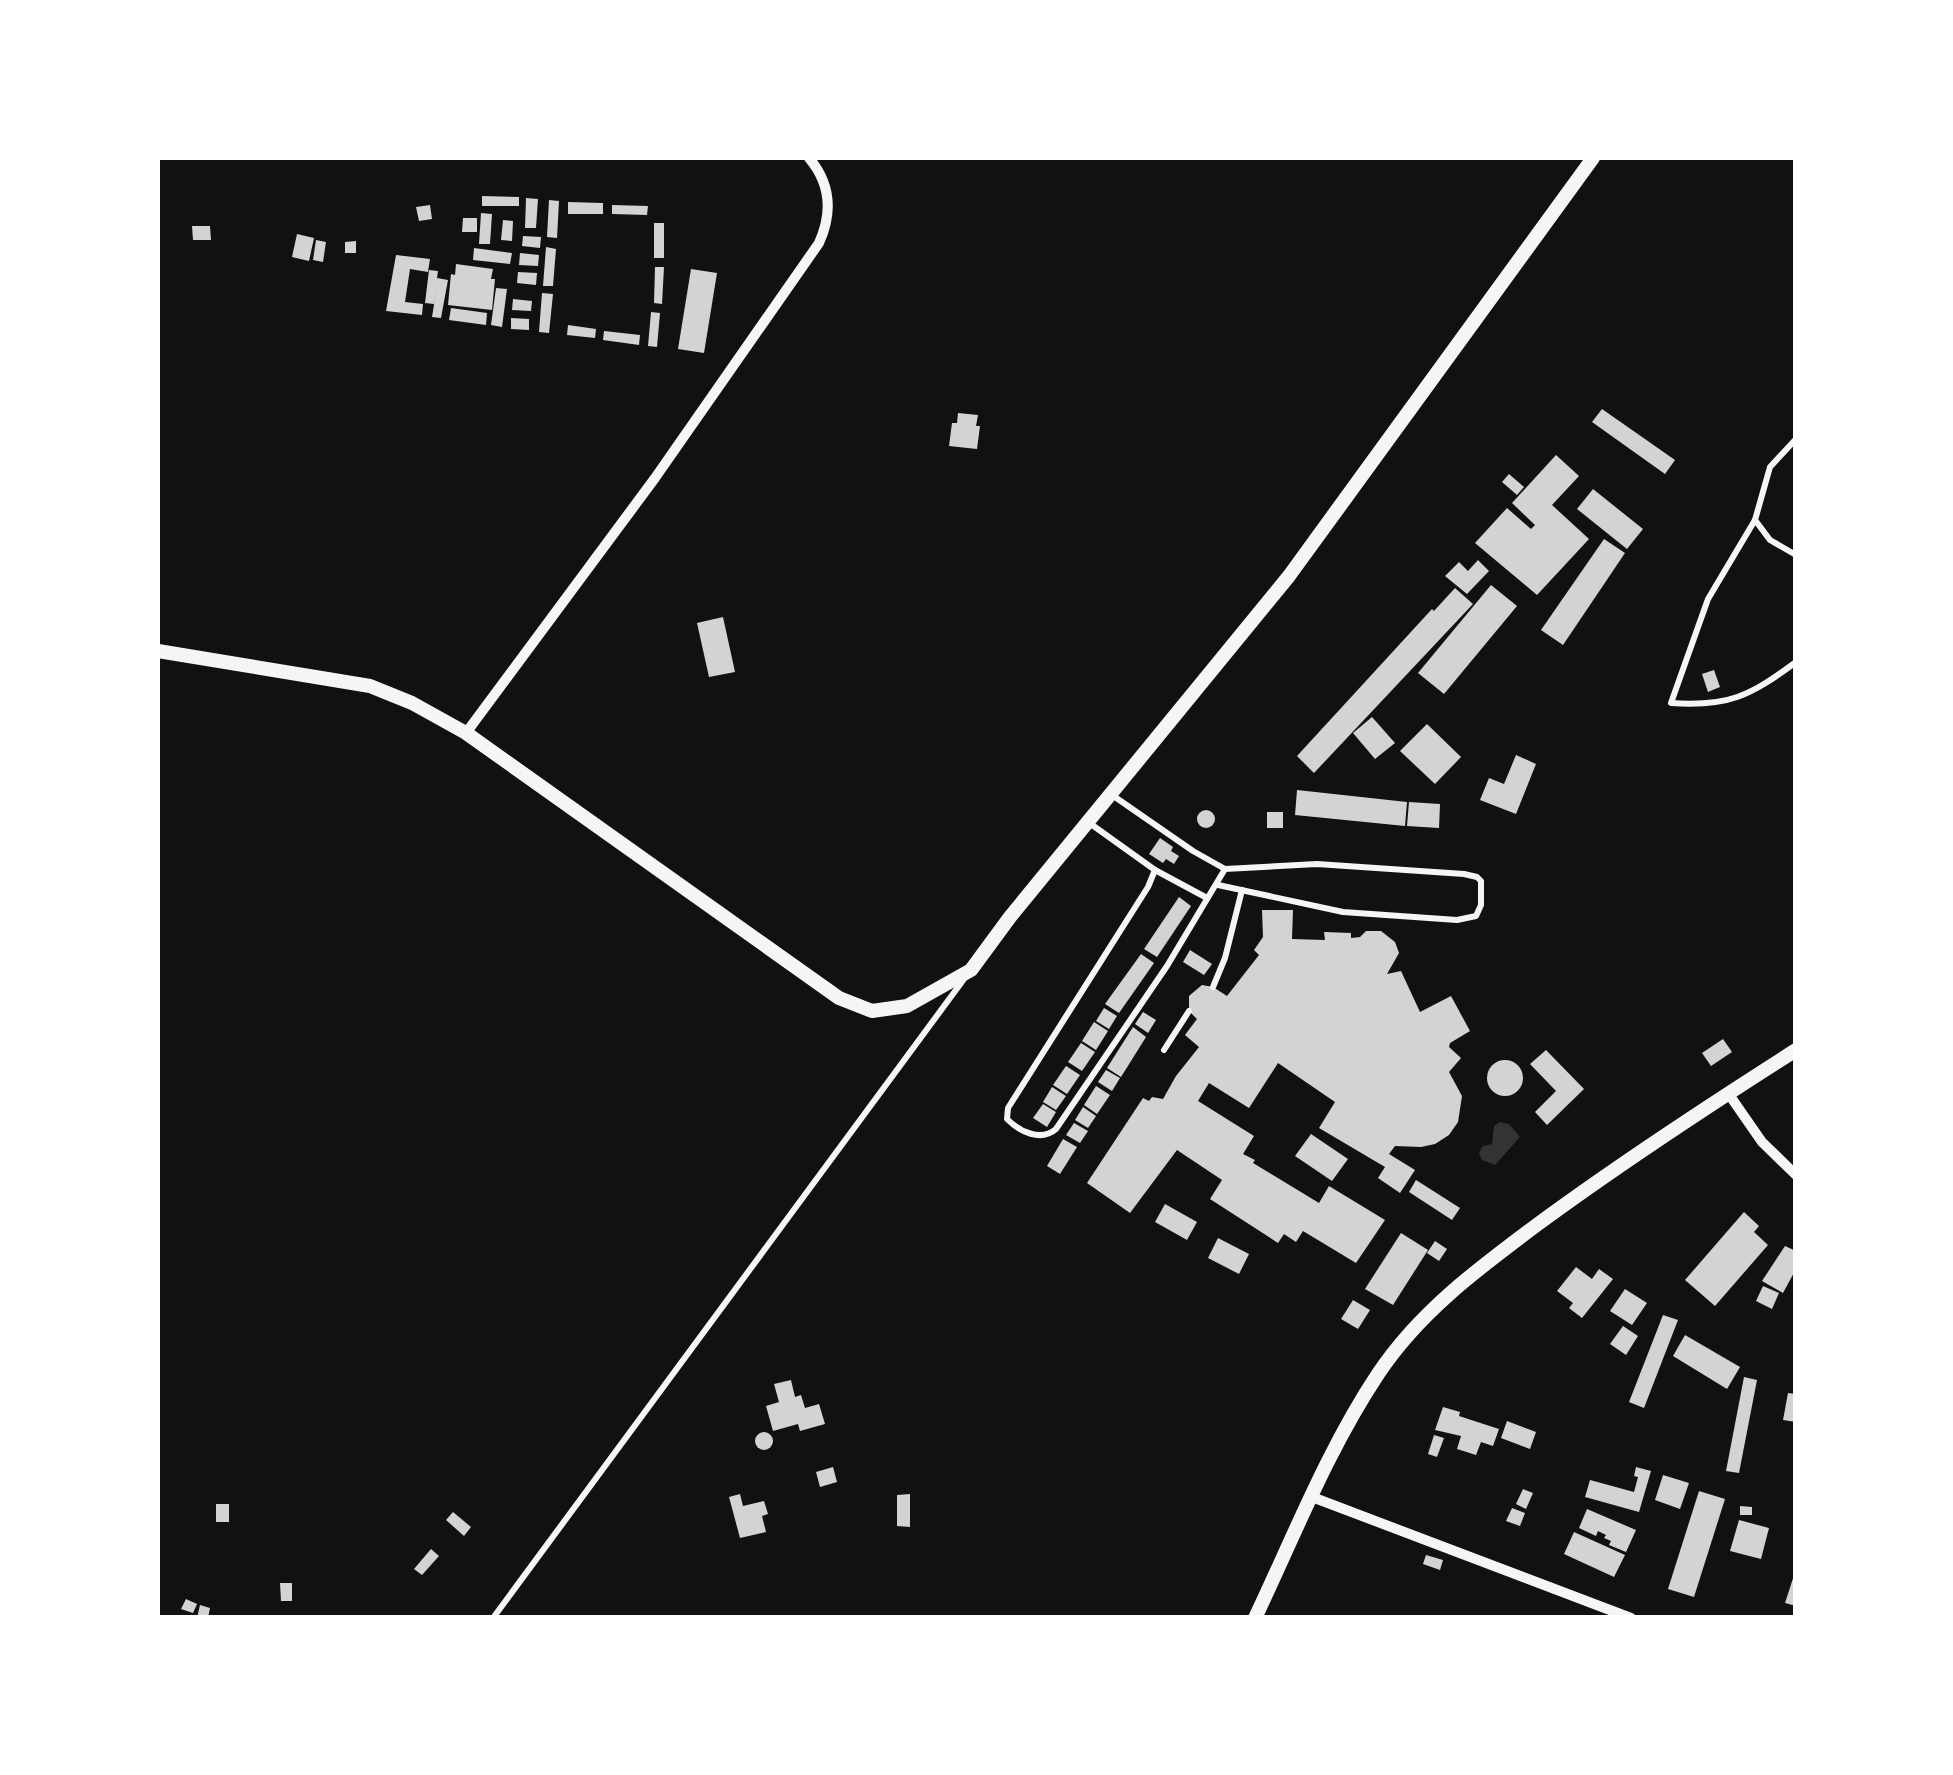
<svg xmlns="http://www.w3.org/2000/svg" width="1953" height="1775" viewBox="0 0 1953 1775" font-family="'Titillium Web',sans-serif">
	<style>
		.water { fill: #333 }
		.building { fill: #d3d3d3 }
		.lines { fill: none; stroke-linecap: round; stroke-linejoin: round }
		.service { stroke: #f5f5f5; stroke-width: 6 }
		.minor { stroke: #f5f5f5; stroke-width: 10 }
		.tertiary { stroke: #f5f5f5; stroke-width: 14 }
	</style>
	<rect width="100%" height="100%" fill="#111"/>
	<path class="water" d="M 1500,1122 L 1509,1124 L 1520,1137 L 1495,1165 L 1482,1160 L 1479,1153 L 1483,1146 L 1492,1144 L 1494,1126 Z"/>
	<g class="building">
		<path d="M 482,196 L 519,197 L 519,206 L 482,206 Z"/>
		<path d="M 526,198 L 538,199 L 536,228 L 525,228 Z"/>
		<path d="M 549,200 L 559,201 L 557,238 L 547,237 Z"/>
		<path d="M 568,202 L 603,203 L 603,214 L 568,214 Z"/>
		<path d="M 430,205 L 432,219 L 419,221 L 416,207 Z"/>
		<path d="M 612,205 L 648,206 L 647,215 L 612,214 Z"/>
		<path d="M 481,213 L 492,214 L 490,244 L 479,244 Z"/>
		<path d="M 463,218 L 477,218 L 477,232 L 462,232 Z"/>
		<path d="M 503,220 L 513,221 L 512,241 L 501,240 Z"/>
		<rect x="654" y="223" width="10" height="35"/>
		<path d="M 192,226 L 210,226 L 211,240 L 193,240 Z"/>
		<path d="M 297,234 L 314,238 L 309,261 L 292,257 Z"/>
		<path d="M 523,236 L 541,237 L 540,248 L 522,246 Z"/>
		<path d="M 316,240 L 326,242 L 323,262 L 313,260 Z"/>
		<path d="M 356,241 L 356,253 L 345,253 L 345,242 Z"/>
		<path d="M 546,247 L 556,249 L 553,286 L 543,286 Z"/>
		<path d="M 474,248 L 512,253 L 510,264 L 473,260 Z"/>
		<path d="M 520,253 L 539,255 L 538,266 L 519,265 Z"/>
		<path d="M 396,255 L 430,259 L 428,272 L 410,269 L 405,302 L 423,304 L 422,315 L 386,311 Z"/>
		<path d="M 456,264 L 493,269 L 491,279 L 495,279 L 492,310 L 448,305 L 451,274 L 455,275 Z"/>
		<path d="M 655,267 L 664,267 L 662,304 L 654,303 Z"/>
		<path d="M 691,269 L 717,273 L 704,353 L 678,349 Z"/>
		<path d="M 429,270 L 438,271 L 437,278 L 448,280 L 441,318 L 432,317 L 437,286 L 434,304 L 425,303 Z"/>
		<path d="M 518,272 L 537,273 L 536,285 L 517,283 Z"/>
		<path d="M 496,288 L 507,289 L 502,327 L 491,325 Z"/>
		<path d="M 542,293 L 553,294 L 549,333 L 539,332 Z"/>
		<path d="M 513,299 L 532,301 L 531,311 L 512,310 Z"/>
		<path d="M 451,308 L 487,313 L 486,325 L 449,320 Z"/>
		<path d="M 651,312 L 660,313 L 657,347 L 648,346 Z"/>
		<path d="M 511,318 L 529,319 L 529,330 L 511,329 Z"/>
		<path d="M 568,325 L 596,329 L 595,338 L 567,335 Z"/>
		<path d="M 604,331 L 640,335 L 639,345 L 603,340 Z"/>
		<path d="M 1602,409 L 1675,460 L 1665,474 L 1592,422 Z"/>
		<path d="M 958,413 L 978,415 L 976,426 L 980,426 L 977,449 L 949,446 L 952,423 L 957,423 Z"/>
		<path d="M 1556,455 L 1579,476 L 1552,505 L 1589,539 L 1537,595 L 1475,543 L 1507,508 L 1531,529 L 1535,525 L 1512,503 Z"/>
		<path d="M 1509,474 L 1524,487 L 1517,495 L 1502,482 Z"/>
		<path d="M 1593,489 L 1643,529 L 1627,549 L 1577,509 Z"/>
		<path d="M 1604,539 L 1625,553 L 1563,645 L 1541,630 Z"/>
		<path d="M 1478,560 L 1489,571 L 1467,594 L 1445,576 L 1459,562 L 1468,571 Z"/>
		<path d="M 1491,585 L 1517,606 L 1444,694 L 1418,673 Z"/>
		<path d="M 1455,588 L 1473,604 L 1314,773 L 1297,756 L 1432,609 L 1434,611 Z"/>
		<path d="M 723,617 L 735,672 L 709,677 L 697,623 Z"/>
		<path d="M 1714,670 L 1720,687 L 1708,692 L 1702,674 Z"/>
		<path d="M 1372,717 L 1395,743 L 1375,759 L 1353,733 Z"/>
		<path d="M 1427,724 L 1461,757 L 1435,784 L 1400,751 Z"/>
		<path d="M 1516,755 L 1536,764 L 1516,814 L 1480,800 L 1489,778 L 1504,784 Z"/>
		<path d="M 1297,790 L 1407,802 L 1405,826 L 1295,815 Z"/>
		<path d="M 1409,802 L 1440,804 L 1439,828 L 1407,826 Z"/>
		<circle cx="1206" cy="819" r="9"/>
		<rect x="1267" y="812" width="16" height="16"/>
		<path d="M 1160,838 L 1173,847 L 1171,851 L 1179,856 L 1174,864 L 1166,859 L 1163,863 L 1149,854 Z"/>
		<path d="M 1179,897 L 1191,906 L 1157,957 L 1144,949 Z"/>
		<path d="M 1262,910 L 1293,910 L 1292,939 L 1325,940 L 1324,932 L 1351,933 L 1351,938 L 1360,937 L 1366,931 L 1381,931 L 1395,942 L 1399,953 L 1387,974 L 1401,971 L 1420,1012 L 1451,996 L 1470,1031 L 1450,1043 L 1449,1047 L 1461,1058 L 1449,1072 L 1462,1096 L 1458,1122 L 1449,1135 L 1435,1144 L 1421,1147 L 1395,1146 L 1389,1154 L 1415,1170 L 1400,1193 L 1378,1178 L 1385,1167 L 1319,1128 L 1335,1102 L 1278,1063 L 1249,1108 L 1209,1083 L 1198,1101 L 1254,1136 L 1243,1154 L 1255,1160 L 1253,1163 L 1319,1203 L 1329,1186 L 1385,1220 L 1356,1263 L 1303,1231 L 1296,1242 L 1284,1234 L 1278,1243 L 1210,1199 L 1222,1180 L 1177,1150 L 1130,1213 L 1087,1183 L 1143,1098 L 1149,1101 L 1152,1097 L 1163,1099 L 1176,1076 L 1199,1047 L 1185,1035 L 1197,1019 L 1189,1011 L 1189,996 L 1202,985 L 1213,987 L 1227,996 L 1259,955 L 1254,950 L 1263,937 Z"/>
		<path d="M 1190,950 L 1212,964 L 1204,975 L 1183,962 Z"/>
		<path d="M 1141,954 L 1154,963 L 1119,1013 L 1105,1004 Z"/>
		<path d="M 1104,1008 L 1117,1016 L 1109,1029 L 1096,1021 Z"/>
		<path d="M 1143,1012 L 1156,1020 L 1148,1033 L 1135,1024 Z"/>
		<path d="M 1094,1022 L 1108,1031 L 1096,1050 L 1082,1041 Z"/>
		<path d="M 1133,1027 L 1146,1037 L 1121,1077 L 1107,1068 Z"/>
		<path d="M 1723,1039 L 1732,1052 L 1711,1066 L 1702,1053 Z"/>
		<path d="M 1081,1043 L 1095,1052 L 1082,1071 L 1068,1062 Z"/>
		<path d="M 1546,1050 L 1584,1089 L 1547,1125 L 1535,1112 L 1556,1091 L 1530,1064 Z"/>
		<circle cx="1505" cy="1078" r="18"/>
		<path d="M 1066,1066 L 1080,1075 L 1067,1094 L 1053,1085 Z"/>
		<path d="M 1106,1070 L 1120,1078 L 1112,1091 L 1098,1082 Z"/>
		<path d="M 1096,1086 L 1110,1095 L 1097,1114 L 1084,1105 Z"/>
		<path d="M 1052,1087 L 1066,1096 L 1056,1110 L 1043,1102 Z"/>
		<path d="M 1043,1104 L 1056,1112 L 1047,1127 L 1033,1118 Z"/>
		<path d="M 1083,1107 L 1096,1116 L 1088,1128 L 1075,1120 Z"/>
		<path d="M 1074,1123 L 1088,1131 L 1080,1143 L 1066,1135 Z"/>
		<path d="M 1311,1134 L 1348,1159 L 1332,1181 L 1295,1156 Z"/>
		<path d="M 1063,1139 L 1077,1147 L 1060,1174 L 1047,1166 Z"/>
		<path d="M 1416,1180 L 1460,1208 L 1452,1220 L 1409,1192 Z"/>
		<path d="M 1165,1204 L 1197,1222 L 1187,1240 L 1155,1222 Z"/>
		<path d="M 1744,1212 L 1759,1226 L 1754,1232 L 1768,1245 L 1715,1306 L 1685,1280 Z"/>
		<path d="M 1401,1233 L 1428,1250 L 1393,1305 L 1365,1289 Z"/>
		<path d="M 1218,1238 L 1249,1254 L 1239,1274 L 1208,1258 Z"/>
		<path d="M 1435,1241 L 1447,1249 L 1439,1261 L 1427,1253 Z"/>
		<path d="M 1785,1246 L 1796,1251 L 1796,1269 L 1783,1293 L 1762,1281 Z"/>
		<path d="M 1576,1267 L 1592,1279 L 1599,1269 L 1613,1279 L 1582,1318 L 1569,1308 L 1573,1303 L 1557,1291 Z"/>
		<path d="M 1763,1286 L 1779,1293 L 1772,1309 L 1756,1301 Z"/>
		<path d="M 1625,1289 L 1647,1303 L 1632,1325 L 1610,1311 Z"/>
		<path d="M 1353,1300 L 1370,1310 L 1358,1329 L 1341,1319 Z"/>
		<path d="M 1663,1315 L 1678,1320 L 1644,1408 L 1629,1402 Z"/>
		<path d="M 1623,1326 L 1638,1336 L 1626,1355 L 1610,1344 Z"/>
		<path d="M 1685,1335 L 1740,1367 L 1727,1389 L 1673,1356 Z"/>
		<path d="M 1744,1377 L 1757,1380 L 1739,1473 L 1726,1471 Z"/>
		<path d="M 791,1380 L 795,1397 L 801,1395 L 805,1408 L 819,1404 L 825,1424 L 800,1431 L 798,1424 L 773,1431 L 766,1406 L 779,1402 L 774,1384 Z"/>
		<path d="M 1788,1393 L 1796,1394 L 1796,1422 L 1783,1420 Z"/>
		<path d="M 1443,1407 L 1460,1412 L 1459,1416 L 1499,1429 L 1493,1446 L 1481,1442 L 1476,1455 L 1457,1449 L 1461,1436 L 1435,1430 Z"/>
		<path d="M 1507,1421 L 1536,1432 L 1530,1449 L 1501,1438 Z"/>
		<circle cx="764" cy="1441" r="9"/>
		<path d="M 1434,1435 L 1444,1438 L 1437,1457 L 1428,1454 Z"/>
		<path d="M 833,1467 L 837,1482 L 820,1487 L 816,1472 Z"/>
		<path d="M 1636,1467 L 1651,1471 L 1639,1512 L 1585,1497 L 1590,1480 L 1634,1492 L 1638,1477 L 1634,1476 Z"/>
		<path d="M 1663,1475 L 1689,1483 L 1680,1509 L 1655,1500 Z"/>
		<path d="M 1523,1489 L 1533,1493 L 1526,1509 L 1516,1504 Z"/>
		<path d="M 1699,1491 L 1725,1499 L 1694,1597 L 1668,1589 Z"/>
		<path d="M 740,1494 L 743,1506 L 764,1501 L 768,1514 L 762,1516 L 766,1532 L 740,1538 L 729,1497 Z"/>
		<path d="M 910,1494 L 910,1527 L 897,1526 L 897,1495 Z"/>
		<rect x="216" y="1504" width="13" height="18"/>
		<path d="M 1740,1506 L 1752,1507 L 1752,1515 L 1740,1515 Z"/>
		<path d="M 1512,1508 L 1525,1513 L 1520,1526 L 1506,1521 Z"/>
		<path d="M 1587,1509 L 1636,1530 L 1626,1552 L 1609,1545 L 1611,1541 L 1604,1538 L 1606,1535 L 1598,1531 L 1596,1536 L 1579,1528 Z"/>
		<path d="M 453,1512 L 471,1527 L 464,1536 L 446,1520 Z"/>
		<path d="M 1739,1520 L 1769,1528 L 1761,1559 L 1730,1551 Z"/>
		<path d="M 1574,1532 L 1625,1555 L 1614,1577 L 1564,1554 Z"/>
		<path d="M 431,1549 L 439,1556 L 422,1575 L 414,1569 Z"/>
		<path d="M 1426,1555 L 1443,1560 L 1440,1570 L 1423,1564 Z"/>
		<path d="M 1796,1569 L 1796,1606 L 1785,1603 Z"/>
		<path d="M 280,1583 L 292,1583 L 292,1601 L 281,1601 Z"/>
		<path d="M 186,1599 L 197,1604 L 193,1613 L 181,1609 Z"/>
		<path d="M 200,1605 L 210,1608 L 208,1618 L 197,1618 Z"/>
	</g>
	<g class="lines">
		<g class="service">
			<path d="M 1796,439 L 1770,467 L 1755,520 L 1708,599 L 1671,703 C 1729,707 1750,696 1796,662"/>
			<path d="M 1755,520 L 1770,540 L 1796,555"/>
			<path d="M 1088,822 L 1155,870 L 1148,887 L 1008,1108 L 1007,1119 C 1020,1132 1041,1142 1056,1129 L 1167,966 L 1225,869 L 1193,851 L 1112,795"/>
			<path d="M 1155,870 L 1207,898"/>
			<path d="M 1218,885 L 1343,912 L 1457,920 L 1476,916 L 1481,905 L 1481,881 L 1477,877 L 1464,874 L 1317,864 L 1225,869"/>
			<path d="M 1213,987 L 1225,958 L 1242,890"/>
			<path d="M 1164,1050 L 1189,1011"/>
			<path d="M 493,1618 L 964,979"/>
		</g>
		<g class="minor">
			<path d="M 466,733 L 655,478 L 819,243 C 833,212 831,184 809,158"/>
			<path d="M 1728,1093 L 1762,1142 L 1796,1175"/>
			<path d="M 1312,1497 L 1631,1618"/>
		</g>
		<g class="tertiary">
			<path d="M 158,651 L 370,686 L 412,703 L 466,733 L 839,998 L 872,1011 L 907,1006 L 971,970 L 1010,917 L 1289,576 L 1593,158"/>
			<path d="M 1255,1618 C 1294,1536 1328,1449 1378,1374 C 1419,1312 1479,1268 1538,1224 C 1621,1163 1708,1106 1796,1050"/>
		</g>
	</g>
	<rect width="1953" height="1775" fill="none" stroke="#ffffff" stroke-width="320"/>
</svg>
